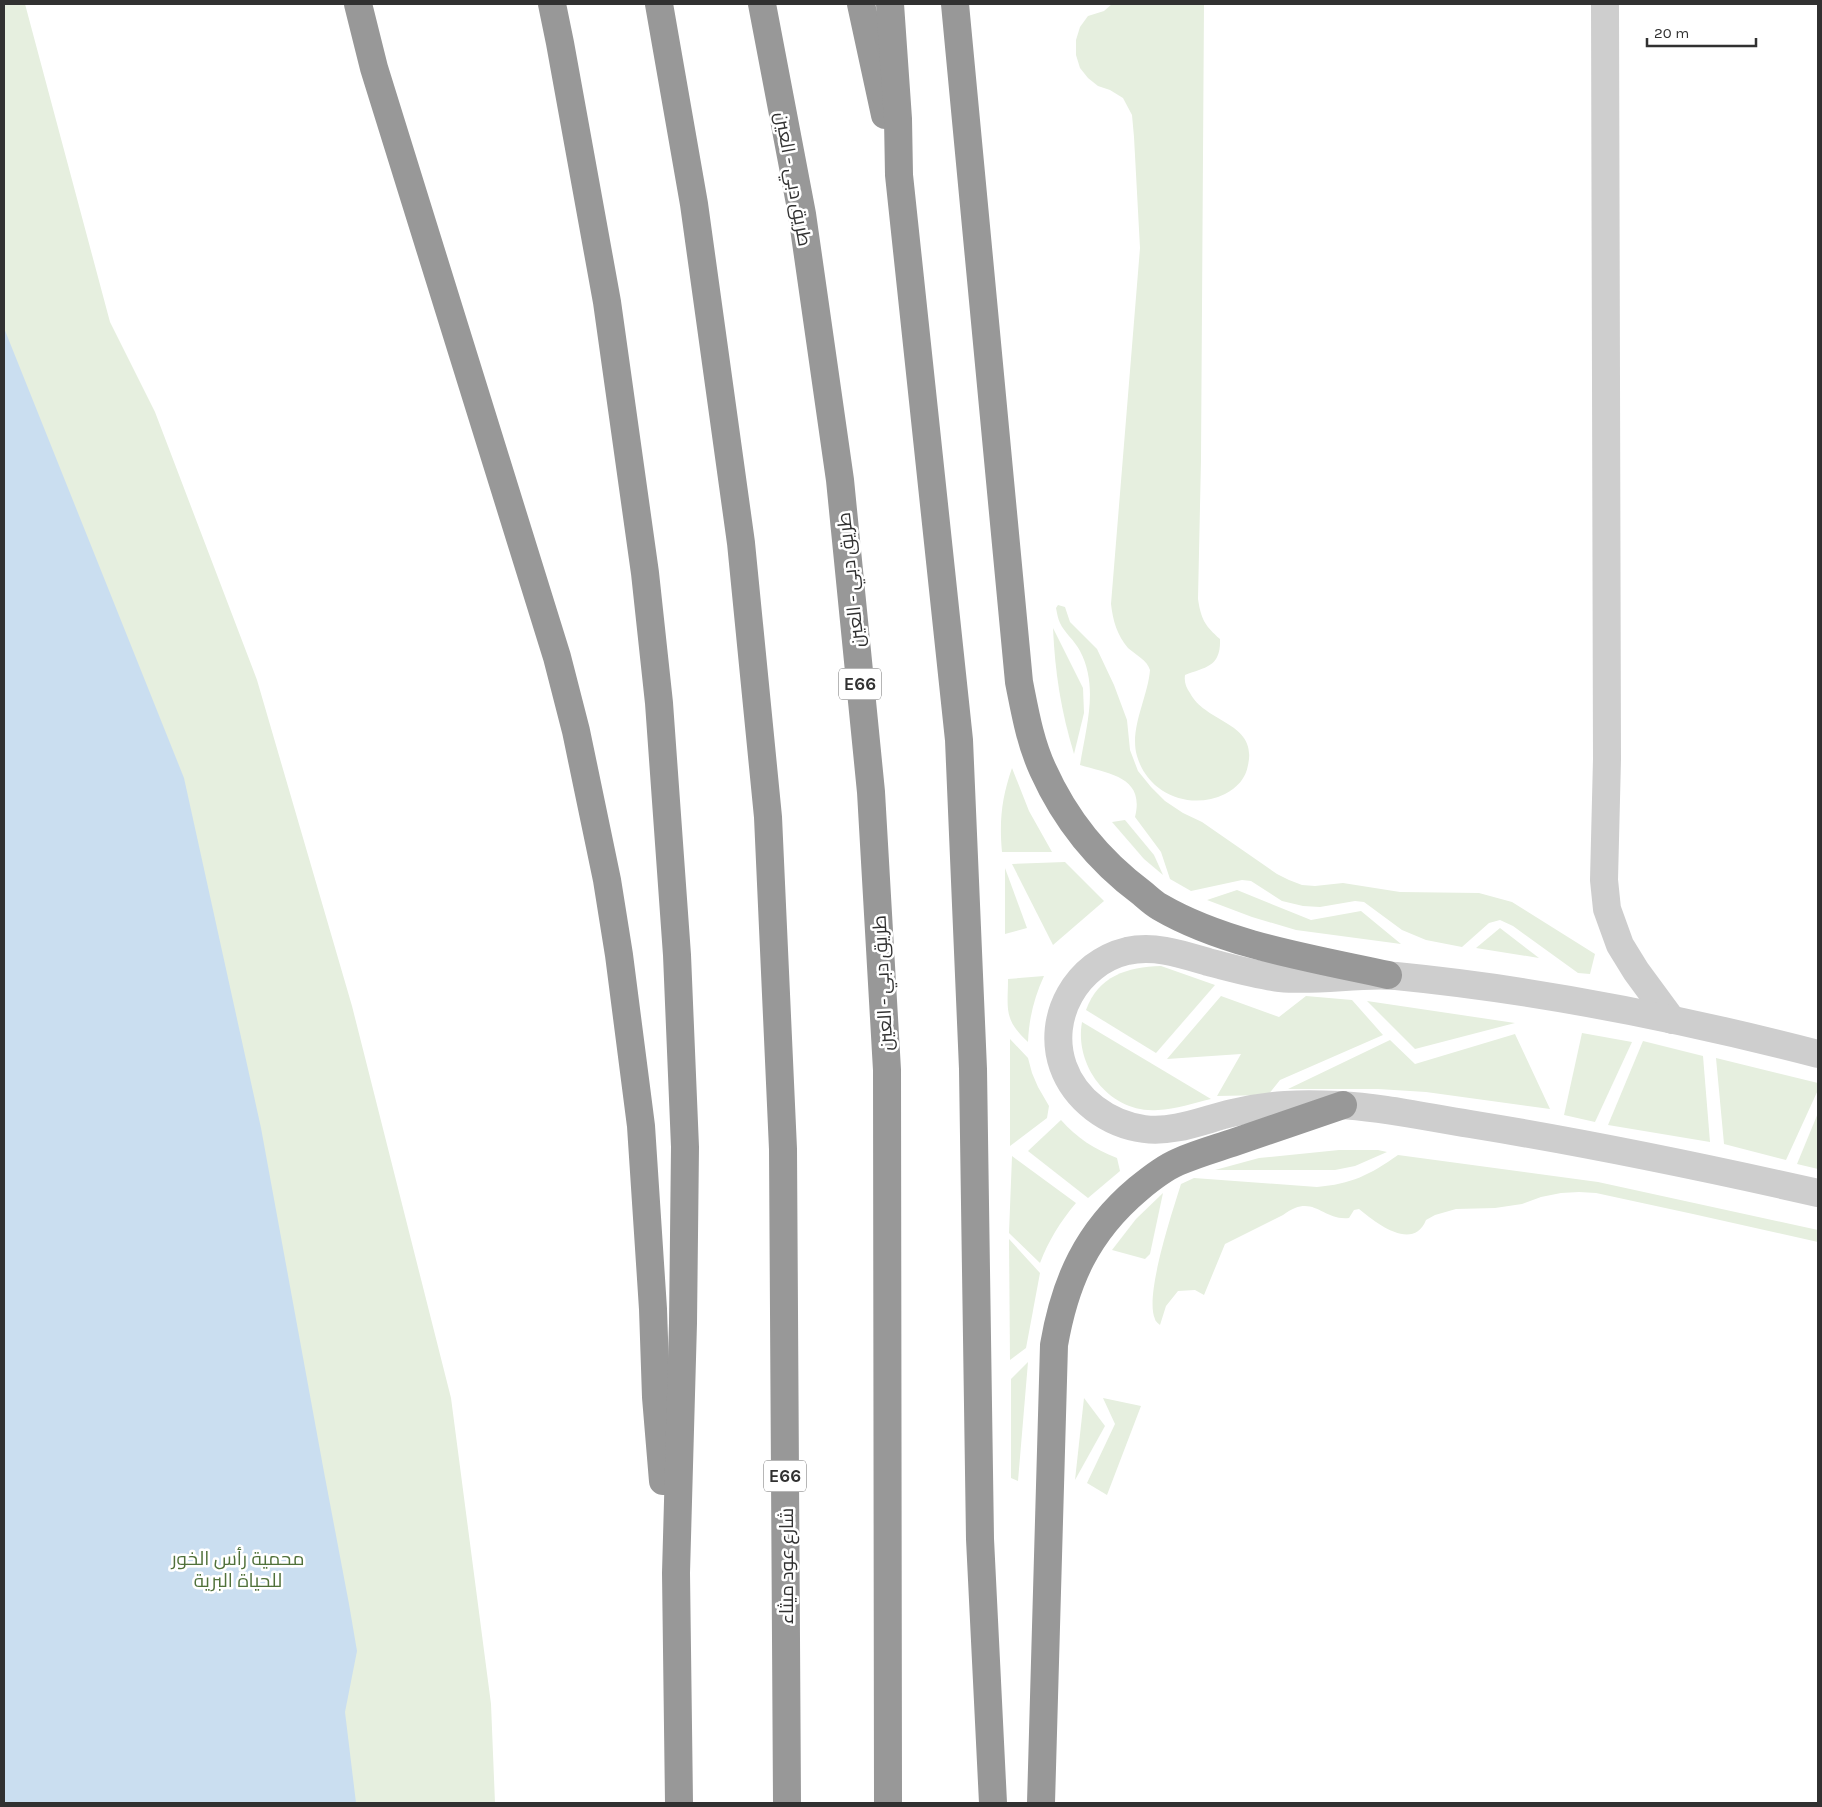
<svg xmlns="http://www.w3.org/2000/svg" width="1822" height="1807" viewBox="0 0 1822 1807" font-family="Karla,Cairo,sans-serif">
	<style>
		.green { fill: #e6efdf }
		.water { fill: #cadef0 }
		.lines { fill: none; stroke-linecap: round; stroke-linejoin: round }
		.minor { stroke: #cecece; stroke-width: 28 }
		.highway { stroke: #989898; stroke-width: 28 }
		.labels { text-anchor: middle; stroke-width: 5; stroke-linejoin: round; paint-order: stroke }
		.shield { fill: #fff; stroke: #6f6f6f; stroke-width: 1 }
		.shield-label { font-size: 18px; font-weight: bold; fill: #313131 }
		.street-label { font-size: 19px; fill: #313131; stroke: #fff }
		.park-label { font-size: 19px; fill: #50713a; stroke: #fff }
	</style>
	<rect width="100%" height="100%" fill="#fff"/>
	<g class="green">
		<path d="M 4,4 L 25,4 L 110,322 L 155,412 L 257,680 L 352,1006 L 451,1398 L 491,1704 L 495,1803 L 4,1803 Z"/>
		<path d="M 1112,4 L 1204,4 L 1201,460 L 1198,599 C 1201,619 1205,626 1220,639 C 1221,667 1206,667 1185,675 C 1184,682 1186,687 1190,693 C 1205,723 1258,722 1248,765 C 1246,778 1237,788 1225,794 C 1190,811 1148,794 1137,756 C 1129,729 1148,697 1150,670 C 1147,660 1136,655 1128,648 C 1117,635 1113,621 1111,604 L 1140,248 L 1134,137 L 1132,115 L 1123,98 L 1110,90 L 1098,86 L 1088,78 L 1080,68 L 1076,55 L 1076,40 L 1080,27 L 1088,16 L 1104,11 Z"/>
		<path d="M 1058,605 L 1065,607 L 1070,622 L 1097,649 L 1114,685 L 1127,720 L 1130,750 L 1138,771 L 1151,787 L 1165,801 L 1183,813 L 1202,822 L 1277,874 L 1289,880 L 1302,885 L 1315,886 L 1343,883 L 1400,892 L 1479,893 L 1512,902 L 1595,954 L 1590,974 L 1578,973 L 1513,926 L 1500,920 L 1489,923 L 1462,947 L 1426,940 L 1402,930 L 1364,902 L 1355,901 L 1320,907 L 1303,906 L 1282,901 L 1251,881 L 1242,880 L 1191,891 L 1170,879 L 1161,852 L 1135,817 C 1145,777 1110,774 1080,765 C 1086,727 1099,687 1080,651 C 1075,641 1064,632 1060,623 C 1058,619 1057,613 1056,608 Z"/>
		<path d="M 1053,628 L 1083,688 L 1084,713 L 1074,754 C 1061,711 1055,673 1053,628 Z"/>
		<path d="M 1012,768 L 1029,811 L 1052,852 L 1002,852 C 999,820 1002,797 1012,768 Z"/>
		<path d="M 1125,820 L 1154,855 L 1163,875 L 1144,859 L 1112,822 Z"/>
		<path d="M 1065,862 L 1104,901 L 1053,945 L 1012,864 Z"/>
		<path d="M 1005,868 L 1027,928 L 1005,934 Z"/>
		<path d="M 1237,890 L 1311,920 L 1361,911 L 1401,944 L 1296,930 L 1252,917 L 1207,900 Z"/>
		<path d="M 1500,928 L 1539,958 L 1476,948 Z"/>
		<path d="M 1161,966 L 1215,985 L 1156,1053 L 1086,1010 C 1098,976 1127,967 1161,966 Z"/>
		<path d="M 1044,976 C 1034,998 1029,1018 1028,1042 C 1003,1019 1008,1009 1008,979 Z"/>
		<path d="M 1221,996 L 1279,1017 L 1306,996 L 1352,1000 L 1383,1035 L 1280,1080 L 1268,1095 L 1217,1096 L 1241,1054 L 1167,1059 Z"/>
		<path d="M 1367,1001 L 1515,1023 L 1415,1049 Z"/>
		<path d="M 1082,1022 L 1211,1099 C 1194,1103 1176,1109 1158,1110 C 1111,1114 1074,1067 1082,1022 Z"/>
		<path d="M 1582,1033 L 1632,1042 L 1595,1122 L 1564,1115 Z"/>
		<path d="M 1515,1034 L 1550,1109 L 1426,1092 L 1378,1089 L 1288,1089 L 1390,1040 L 1415,1064 Z"/>
		<path d="M 1010,1039 L 1028,1058 L 1032,1073 L 1038,1087 L 1049,1106 L 1047,1118 L 1010,1146 Z"/>
		<path d="M 1643,1041 L 1703,1056 L 1710,1142 L 1608,1125 Z"/>
		<path d="M 1716,1058 L 1818,1083 L 1818,1090 L 1786,1160 L 1724,1144 Z"/>
		<path d="M 1818,1113 L 1818,1169 L 1797,1164 Z"/>
		<path d="M 1061,1120 C 1077,1138 1094,1149 1117,1158 L 1120,1171 L 1088,1198 L 1028,1151 Z"/>
		<path d="M 1339,1150 L 1378,1150 L 1387,1152 L 1355,1166 L 1335,1170 L 1215,1170 L 1259,1158 Z"/>
		<path d="M 1398,1155 L 1598,1182 L 1818,1230 L 1818,1242 L 1693,1214 L 1596,1193 L 1579,1192 L 1561,1193 L 1541,1197 L 1522,1204 L 1495,1208 L 1456,1209 L 1435,1215 L 1426,1220 C 1413,1252 1376,1223 1359,1209 L 1354,1210 L 1349,1218 C 1321,1221 1314,1192 1283,1215 L 1225,1244 L 1204,1295 L 1195,1290 L 1178,1291 L 1166,1306 L 1160,1325 C 1159,1324 1155,1321 1155,1319 C 1144,1296 1173,1210 1181,1184 L 1194,1178 L 1317,1187 C 1351,1184 1370,1175 1398,1155 Z"/>
		<path d="M 1012,1156 L 1076,1203 C 1060,1222 1049,1240 1040,1263 L 1009,1233 Z"/>
		<path d="M 1163,1193 L 1150,1254 L 1145,1259 L 1112,1250 L 1136,1219 Z"/>
		<path d="M 1009,1239 L 1040,1273 L 1026,1348 L 1010,1360 Z"/>
		<path d="M 1028,1362 L 1018,1481 L 1011,1478 L 1011,1379 Z"/>
		<path d="M 1084,1398 L 1105,1426 L 1075,1480 Z"/>
		<path d="M 1103,1398 L 1141,1406 L 1107,1495 L 1087,1483 L 1115,1424 Z"/>
	</g>
	<path class="water" d="M 4,328 L 184,778 L 261,1128 L 324,1472 L 349,1604 L 357,1651 L 345,1712 L 356,1803 L 4,1803 Z"/>
	<g class="lines">
		<g class="minor">
			<path d="M 1605,4 L 1607,759 L 1604,880 L 1607,909 L 1620,945 L 1636,971 L 1672,1020"/>
			<path d="M 1818,1054 C 1679,1018 1539,990 1396,976 C 1358,973 1319,982 1280,978 C 1256,975 1232,968 1208,962 C 1181,954 1155,945 1127,951 C 1077,963 1046,1017 1063,1066 C 1075,1100 1108,1124 1144,1129 C 1174,1133 1203,1120 1232,1113 C 1269,1104 1301,1103 1339,1105 C 1382,1107 1426,1117 1470,1124 C 1587,1143 1703,1167 1818,1193"/>
		</g>
		<g class="highway">
			<path d="M 358,4 L 374,68 L 557,657 L 576,731 L 607,880 L 619,955 L 641,1126 L 653,1309 L 656,1397 L 663,1481"/>
			<path d="M 552,4 L 560,43 L 607,302 L 645,573 L 659,703 L 677,955 L 685,1147 L 683,1323 L 676,1573 L 679,1803"/>
			<path d="M 659,4 L 694,204 L 741,543 L 768,817 L 783,1149 L 787,1803"/>
			<path d="M 762,4 L 802,214 L 840,480 L 871,792 L 887,1070 L 888,1803"/>
			<path d="M 861,4 L 885,115"/>
			<path d="M 890,4 L 898,119 L 899,175 L 959,740 L 973,1069 L 980,1539 L 993,1803"/>
			<path d="M 955,4 L 1019,682 C 1025,712 1030,742 1043,770 C 1065,819 1099,861 1142,893 C 1148,898 1153,903 1160,907 C 1225,945 1315,959 1388,975"/>
			<path d="M 1041,1803 L 1054,1345 C 1065,1281 1087,1232 1138,1189 C 1150,1179 1164,1168 1178,1162 C 1196,1154 1214,1149 1232,1143 C 1269,1130 1306,1118 1343,1105"/>
		</g>
	</g>
	<g class="labels">
		<g class="shield">
			<rect x="839" y="668.5" width="42" height="31" rx="4"/>
			<rect x="764" y="1460.5" width="42" height="31" rx="4"/>
		</g>
		<g class="shield-label">
			<text x="860" y="690">E66</text>
			<text x="785" y="1482">E66</text>
		</g>
		<g class="street-label">
			<text transform="translate(794 179) rotate(80)" y="7">طريق دبي - العين</text>
			<text transform="translate(850 580) rotate(-96)" y="7">طريق دبي - العين</text>
			<text transform="translate(882 983) rotate(-93)" y="7">طريق دبي - العين</text>
			<text transform="translate(786 1566) rotate(-90)" y="7">شارع عود ميثاء</text>
		</g>
		<g class="park-label">
			<text x="238" y="1565">محمية رأس الخور<tspan x="238" dy="22">للحياة البرية</tspan></text>
		</g>
	</g>
	<rect width="1822" height="1807" fill="none" stroke="#313131" stroke-width="10"/>
	<path d="M1647 38v8h109v-8" fill="none" stroke="#313131" stroke-width="2.5"/>
	<text x="1654" y="38" font-size="15" fill="#313131" stroke="#ffffff" stroke-width="4" paint-order="stroke">20 m</text>
</svg>
